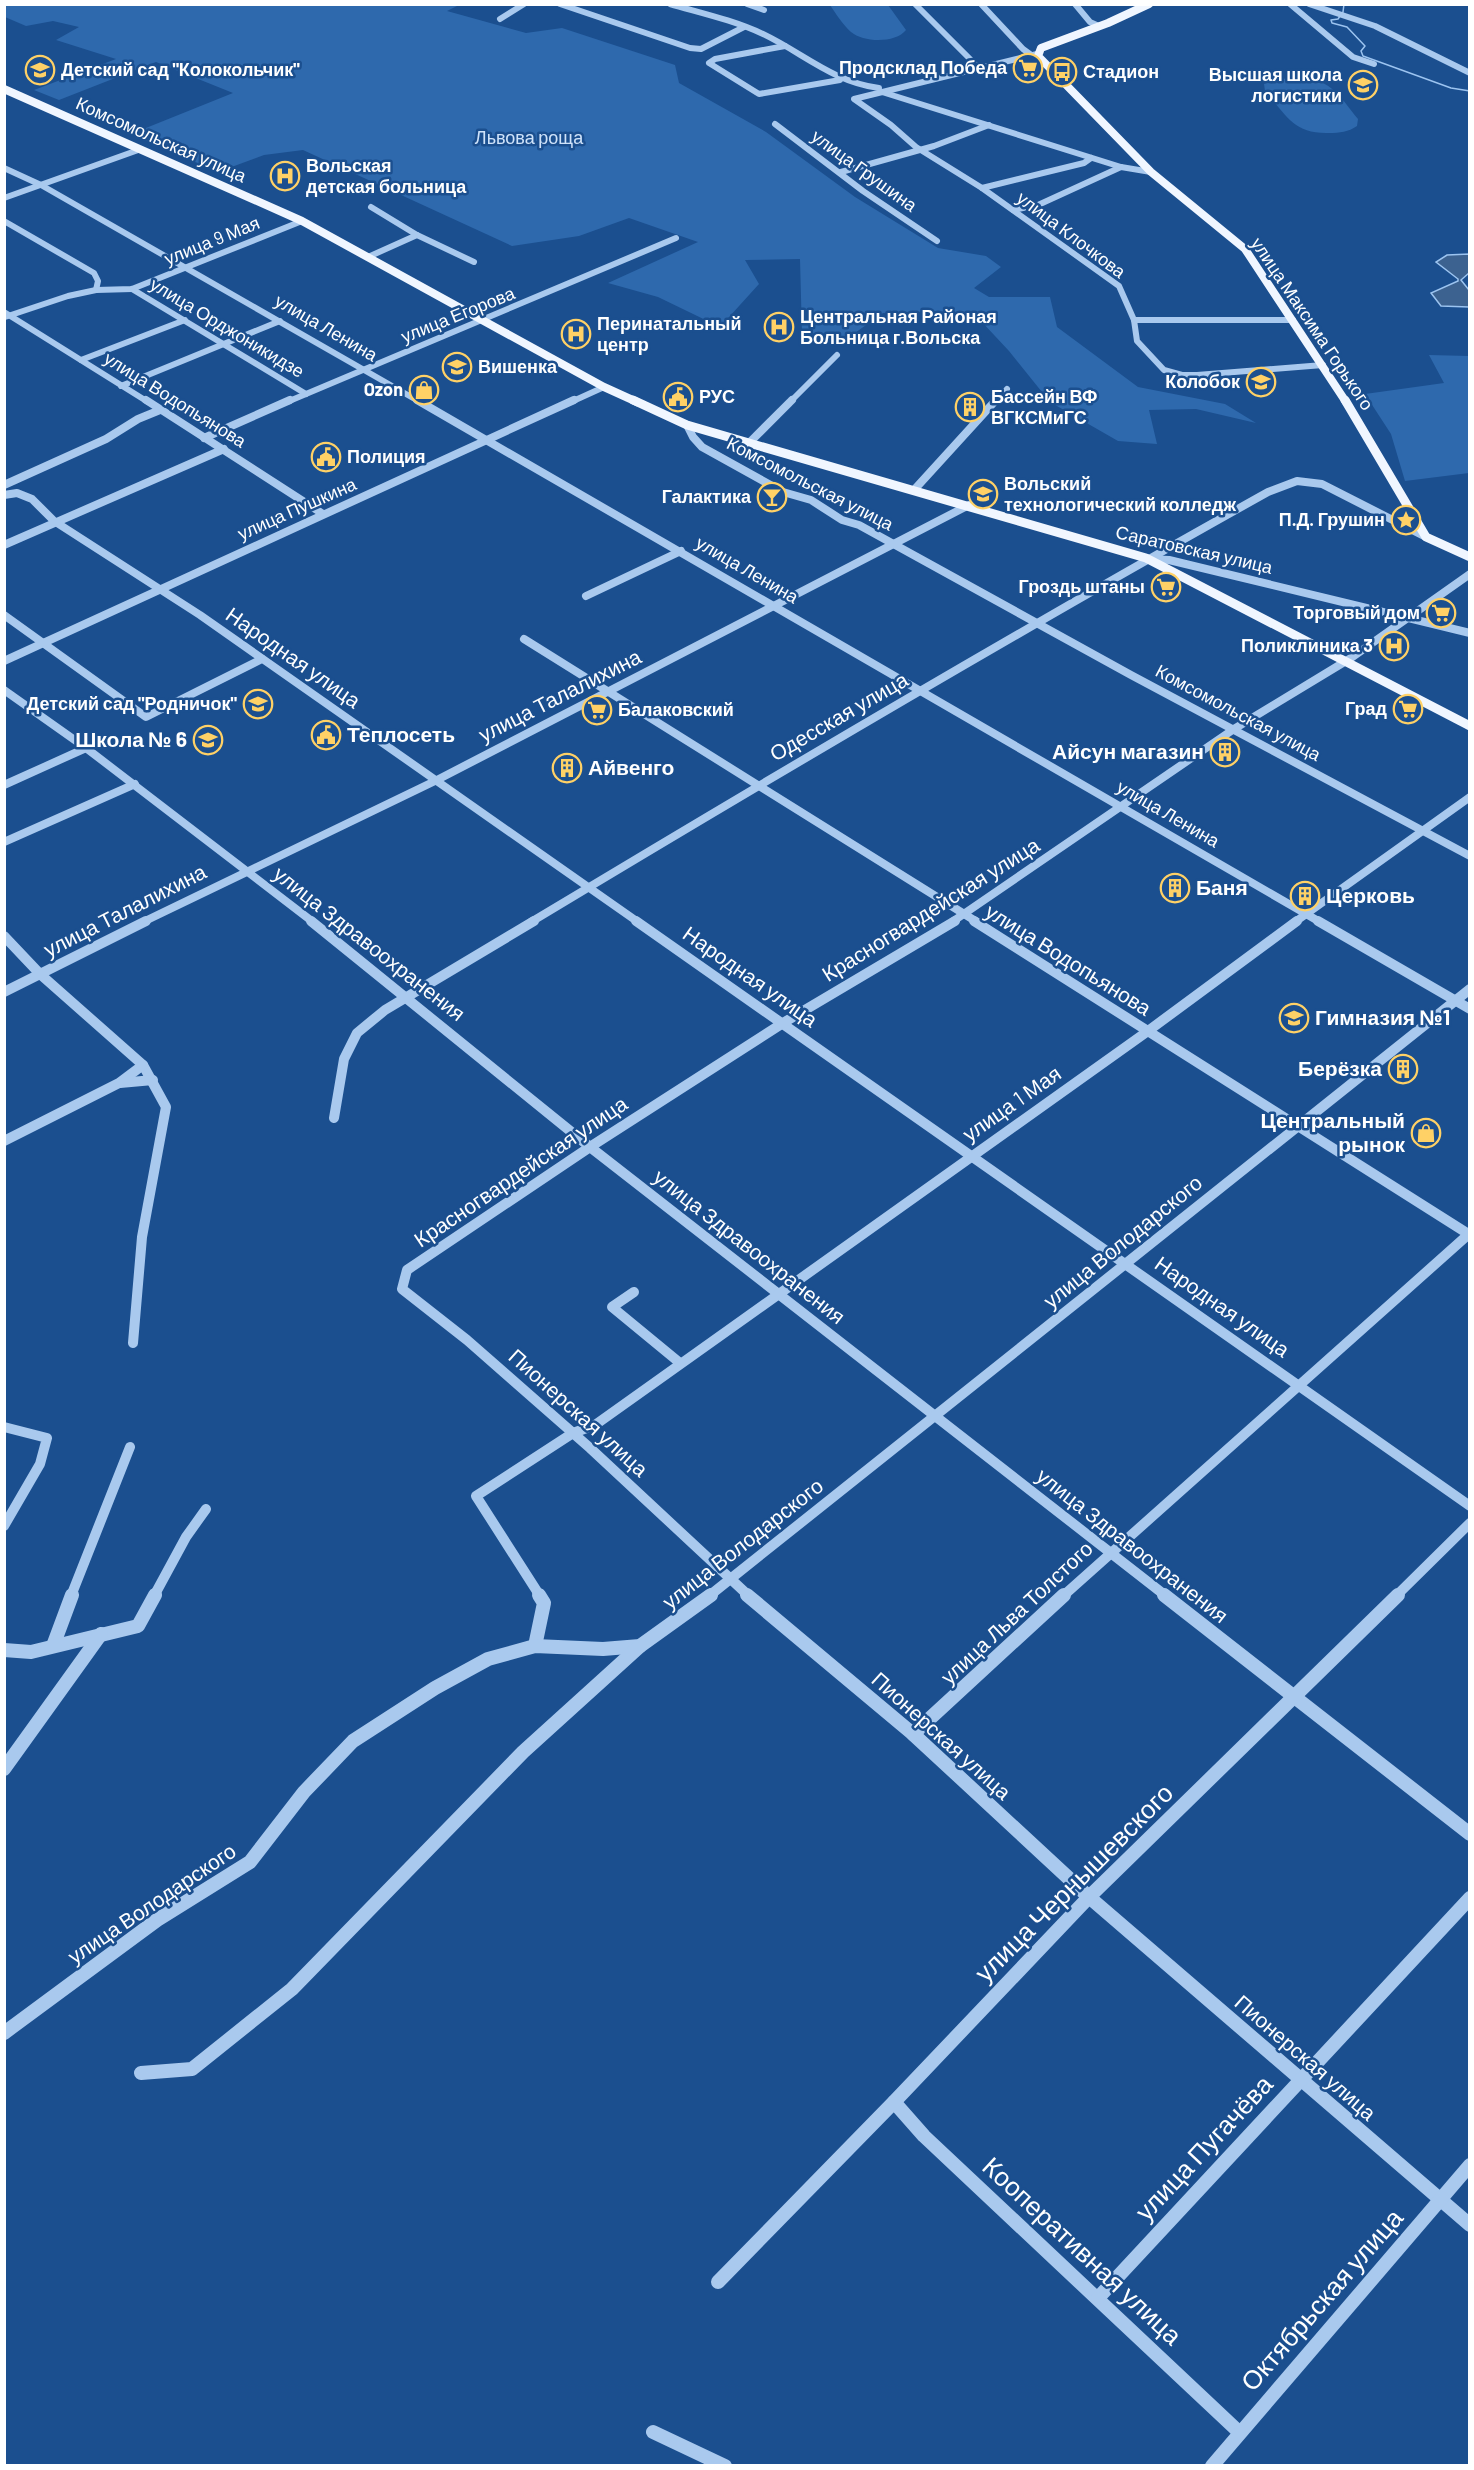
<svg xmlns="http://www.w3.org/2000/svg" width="1474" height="2470" viewBox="0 0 1474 2470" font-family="Barlow,sans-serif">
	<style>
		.green { fill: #2e69ad }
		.water { fill: #3c6290; stroke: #9cc4f0; stroke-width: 1.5 }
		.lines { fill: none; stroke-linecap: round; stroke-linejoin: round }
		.stream { stroke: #9cc4f0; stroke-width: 1.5 }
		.minor-far3 { stroke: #a9c9ee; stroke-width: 6 }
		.minor-far2 { stroke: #a9c9ee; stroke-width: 8 }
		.minor-far1 { stroke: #a9c9ee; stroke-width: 10 }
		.minor { stroke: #a9c9ee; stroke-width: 14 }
		.major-far1 { stroke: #f0f6ff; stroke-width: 8 }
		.major { stroke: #f0f6ff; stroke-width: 9 }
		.labels { text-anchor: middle; stroke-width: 5; stroke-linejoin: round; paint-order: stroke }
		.far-poi-label { font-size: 18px; font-weight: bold; fill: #fff; stroke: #1b4f8f; text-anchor: end }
		.far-park-label { font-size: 18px; fill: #cfe3fa; stroke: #1b4f8f }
		.far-street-label { font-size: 18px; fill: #fff; stroke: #1b4f8f }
		.street-label { font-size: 21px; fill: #fff; stroke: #1b4f8f }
		.poi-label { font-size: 21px; font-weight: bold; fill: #fff; stroke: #1b4f8f; text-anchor: start }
		.near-street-label { font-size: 26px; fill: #fff; stroke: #1b4f8f }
	</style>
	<rect width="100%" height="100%" fill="#1b4f8f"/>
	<g class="green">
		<path d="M 4,5 L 459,5 L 447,11 L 526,33 L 562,28 L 675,65 L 679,83 L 766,132 L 855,197 L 938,248 L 986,256 L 1001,267 L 974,288 L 989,297 L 1050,297 L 1057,327 L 1138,387 L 1225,404 L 1256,423 L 1196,409 L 1149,410 L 1157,444 L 1118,441 L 1050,402 L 1009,351 L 981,321 L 939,311 L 883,313 L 845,340 L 802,335 L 800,259 L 745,260 L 759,284 L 720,327 L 658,297 L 608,283 L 698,242 L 629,218 L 579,236 L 512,246 L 303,150 L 264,155 L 218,172 L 131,134 L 233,93 L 156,62 L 59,100 L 34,90 L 116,59 L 56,40 L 79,27 L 53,21 L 26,26 L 5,17 Z"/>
		<path d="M 830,5 L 888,5 L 906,30 C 896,43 864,43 851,32 C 843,25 836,14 830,5 Z"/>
		<path d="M 1301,77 C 1332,80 1340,97 1358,119 L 1357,126 C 1348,132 1340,133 1329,133 C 1293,134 1287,116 1265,91 L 1264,84 L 1272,80 Z"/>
		<path d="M 1429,355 L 1469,356 L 1469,473 L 1405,481 L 1391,434 L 1365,394 L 1444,383 Z"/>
	</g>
	<path class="water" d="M 1469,254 L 1469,273 L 1461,280 L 1469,290 L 1469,307 L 1441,306 L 1431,293 L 1458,281 L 1458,279 L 1436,262 L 1447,255 Z"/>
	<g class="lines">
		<path class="stream" d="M 1344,4 L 1343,12 L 1338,19 L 1331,20 L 1332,23 L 1347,27 L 1365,46 L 1361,51 L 1363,56 L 1451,88 L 1470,91"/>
		<g class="minor-far3">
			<path d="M 560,4 L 690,48 L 701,49 L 744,27"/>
			<path d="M 670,4 C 701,13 733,20 763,34 C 803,53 833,82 879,88"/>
			<path d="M 747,4 L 764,10"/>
			<path d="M 915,4 L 979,68"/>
			<path d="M 981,4 L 1023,49 L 1034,57"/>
			<path d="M 1075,4 L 1090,22 L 1099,26"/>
			<path d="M 1290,4 L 1353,57 L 1374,64"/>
			<path d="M 1309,4 L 1375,26 L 1470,73"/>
			<path d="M 500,19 L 524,4"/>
			<path d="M 785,46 L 715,59 L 709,63 L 759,94 L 840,80"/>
			<path d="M 1037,54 L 854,99 L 891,125 L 916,147 L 982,188 L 1119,286 L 1134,320 L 1137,341 L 1164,370 L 1182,375 L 1197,375 L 1323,365"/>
			<path d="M 882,92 L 1121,167 L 1151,172"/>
			<path d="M 775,124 L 863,191 L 937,241"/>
			<path d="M 4,168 L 41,185 L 420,402"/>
			<path d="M 841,172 L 934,146 L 989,125"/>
			<path d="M 982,188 L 1084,163 L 1091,158"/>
			<path d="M 4,198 L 141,149"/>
			<path d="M 371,207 L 417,235 L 474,262"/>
			<path d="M 1013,210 L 1038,205 L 1121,167"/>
			<path d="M 4,221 L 94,273 L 98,281 L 96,290"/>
			<path d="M 368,257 L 417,235"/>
			<path d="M 132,289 L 306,394"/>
			<path d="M 4,312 L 148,402"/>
			<path d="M 5,317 L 68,296 L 96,290 L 132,289 L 302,221"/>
			<path d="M 1134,320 L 1293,320"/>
			<path d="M 81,360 L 185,320"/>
			<path d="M 121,386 L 280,321"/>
			<path d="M 287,402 L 676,238"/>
			<path d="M 571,402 L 604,387"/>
			<path d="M 790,402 L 837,355"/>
			<path d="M 995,402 L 1007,389"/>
		</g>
		<g class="minor-far2">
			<path d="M 146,400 L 323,514"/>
			<path d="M 417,400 L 1320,922"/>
			<path d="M 687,425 L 693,437 L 702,447 L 783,492 L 811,500 L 842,520 L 859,525 L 1131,675 L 1470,856"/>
			<path d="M 204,438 L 290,400"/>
			<path d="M 749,443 L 792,400"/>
			<path d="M 4,485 L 106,439 L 138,419 L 160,410"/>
			<path d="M 914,490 L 996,400"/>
			<path d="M 4,495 L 17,493 L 32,499 L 54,521 L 200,615 L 638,922"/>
			<path d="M 4,545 L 224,449"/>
			<path d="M 1149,559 L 1169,560 L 1470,633"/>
			<path d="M 586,596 L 681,551"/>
			<path d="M 4,615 L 146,717 L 262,659"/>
			<path d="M 524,639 L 977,922"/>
			<path d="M 4,661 L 574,400"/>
			<path d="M 4,690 L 86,748 L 313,922"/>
			<path d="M 4,785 L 86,748"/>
			<path d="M 4,842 L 135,784"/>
			<path d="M 143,922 L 435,781 L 969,505"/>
			<path d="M 531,922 C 775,775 1019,631 1268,492 L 1297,481 L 1322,484 L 1426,537"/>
			<path d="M 952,922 L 1234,729 L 1351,658 L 1470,574"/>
			<path d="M 1295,922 L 1470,797"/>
		</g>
		<g class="minor-far1">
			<path d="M 311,921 L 590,1147 L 1166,1596"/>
			<path d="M 636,921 L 1470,1506"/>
			<path d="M 974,921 L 1470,1235"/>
			<path d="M 1318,921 L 1470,1009"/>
			<path d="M 4,936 L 40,974 L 143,1065 L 166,1107 L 142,1237 L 133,1343"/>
			<path d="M 4,992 L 146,921"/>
			<path d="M 120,1083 L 153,1080"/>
			<path d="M 334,1118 L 344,1059 L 357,1033 L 385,1010 L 534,921"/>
			<path d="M 4,1141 L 119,1083 L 143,1065"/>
			<path d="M 634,1292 L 612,1307 L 680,1363"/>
			<path d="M 4,1427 L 47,1438 L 40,1464 L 4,1526"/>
			<path d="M 71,1596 L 130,1447"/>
			<path d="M 154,1596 L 186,1537 L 206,1509"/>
			<path d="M 540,1596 L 476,1496 L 573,1433 L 595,1425 L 1148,1031 L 1297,921"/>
			<path d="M 709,1596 L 1470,989"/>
			<path d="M 749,1596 L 590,1448 L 467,1340 L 402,1289 L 407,1270 L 590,1147 L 783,1023 L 955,921"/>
			<path d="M 1063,1596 L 1470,1233"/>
			<path d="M 1396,1596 L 1470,1523"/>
		</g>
		<g class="minor">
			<path d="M 747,1595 L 913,1734 L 1089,1897 L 1470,2225"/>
			<path d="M 1164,1595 L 1470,1834"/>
			<path d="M 53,1646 L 72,1595"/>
			<path d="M 535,1646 L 544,1603 L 539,1595"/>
			<path d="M 4,1650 L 31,1652 L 138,1626 L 155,1595"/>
			<path d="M 913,1734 L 1064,1595"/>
			<path d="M 4,1769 L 101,1634"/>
			<path d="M 4,2033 L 157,1920 L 250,1862 L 304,1792 L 353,1741 L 435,1688 L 488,1659 L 535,1646 L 603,1649 L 640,1646 L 711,1595"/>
			<path d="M 141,2073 L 192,2069 L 292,1989 L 523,1752 L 640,1646"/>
			<path d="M 894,2102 L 924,2136 L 1239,2432"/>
			<path d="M 718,2282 L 894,2102 L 1089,1897 L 1398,1595"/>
			<path d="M 1098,2298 L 1470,1898"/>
			<path d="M 653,2432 L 725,2466"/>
			<path d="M 1212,2466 L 1470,2165"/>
		</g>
		<g class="major-far1">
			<path d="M 1149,4 L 1108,23 L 1041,48 L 1038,56 L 1151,172 L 1245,249 L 1346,402"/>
			<path d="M 4,89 L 302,221 L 604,387 L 637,402"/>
		</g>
		<g class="major">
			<path d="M 633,400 L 687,425 L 1146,558 L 1470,726"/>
			<path d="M 1345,400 L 1426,537 L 1470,557"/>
		</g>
	</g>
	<defs>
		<g id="supermarket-ring" transform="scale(1.5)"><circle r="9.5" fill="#1b4f8f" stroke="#ffd166" stroke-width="1.5"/><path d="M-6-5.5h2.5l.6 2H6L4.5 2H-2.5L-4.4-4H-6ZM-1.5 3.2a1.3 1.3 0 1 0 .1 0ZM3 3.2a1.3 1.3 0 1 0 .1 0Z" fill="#ffd166"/></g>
		<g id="school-ring" transform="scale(1.5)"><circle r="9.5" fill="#1b4f8f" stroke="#ffd166" stroke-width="1.5"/><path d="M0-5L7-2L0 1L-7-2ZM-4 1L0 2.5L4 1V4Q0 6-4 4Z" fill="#ffd166"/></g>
		<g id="bus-ring" transform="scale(1.5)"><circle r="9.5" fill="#1b4f8f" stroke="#ffd166" stroke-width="1.5"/><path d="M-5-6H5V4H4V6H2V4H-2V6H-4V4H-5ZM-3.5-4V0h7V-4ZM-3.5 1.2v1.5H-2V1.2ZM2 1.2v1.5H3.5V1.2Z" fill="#ffd166"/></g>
		<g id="hospital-ring" transform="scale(1.5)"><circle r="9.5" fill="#1b4f8f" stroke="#ffd166" stroke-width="1.5"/><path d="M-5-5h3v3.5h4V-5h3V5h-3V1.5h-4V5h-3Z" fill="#ffd166"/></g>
		<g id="shop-ring" transform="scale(1.5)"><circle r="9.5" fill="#1b4f8f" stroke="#ffd166" stroke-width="1.5"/><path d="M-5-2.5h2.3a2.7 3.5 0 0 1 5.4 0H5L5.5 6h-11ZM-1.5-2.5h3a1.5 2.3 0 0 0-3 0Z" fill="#ffd166"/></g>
		<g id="civic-ring" transform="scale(1.5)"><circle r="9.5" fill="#1b4f8f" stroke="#ffd166" stroke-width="1.5"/><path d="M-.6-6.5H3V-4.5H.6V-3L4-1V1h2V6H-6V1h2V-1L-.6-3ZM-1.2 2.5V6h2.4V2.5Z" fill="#ffd166"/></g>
		<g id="building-ring" transform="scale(1.5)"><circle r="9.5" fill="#1b4f8f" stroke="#ffd166" stroke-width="1.5"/><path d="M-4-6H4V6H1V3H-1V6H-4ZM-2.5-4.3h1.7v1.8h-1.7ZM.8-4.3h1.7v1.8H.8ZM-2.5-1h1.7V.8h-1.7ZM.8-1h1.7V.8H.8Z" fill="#ffd166"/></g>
		<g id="university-ring" transform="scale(1.5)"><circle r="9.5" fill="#1b4f8f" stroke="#ffd166" stroke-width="1.5"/><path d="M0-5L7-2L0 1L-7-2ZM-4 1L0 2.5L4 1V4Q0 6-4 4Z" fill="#ffd166"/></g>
		<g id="bar-ring" transform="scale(1.5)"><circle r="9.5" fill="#1b4f8f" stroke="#ffd166" stroke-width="1.5"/><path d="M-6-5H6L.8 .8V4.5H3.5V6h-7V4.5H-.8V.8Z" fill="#ffd166"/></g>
		<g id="sight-ring" transform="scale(1.5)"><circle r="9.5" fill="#1b4f8f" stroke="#ffd166" stroke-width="1.5"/><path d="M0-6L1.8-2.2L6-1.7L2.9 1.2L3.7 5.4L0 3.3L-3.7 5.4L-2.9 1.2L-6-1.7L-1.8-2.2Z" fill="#ffd166"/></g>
	</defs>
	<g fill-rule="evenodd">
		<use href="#supermarket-ring" x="1028" y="68"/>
		<use href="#school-ring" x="40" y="70"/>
		<use href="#bus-ring" x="1062" y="72"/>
		<use href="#school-ring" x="1363" y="85"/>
		<use href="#hospital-ring" x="285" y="176"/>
		<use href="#hospital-ring" x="779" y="327"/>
		<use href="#hospital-ring" x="576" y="334"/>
		<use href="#school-ring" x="457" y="367"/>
		<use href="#school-ring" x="1261" y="382"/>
		<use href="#shop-ring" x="424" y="390"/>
		<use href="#civic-ring" x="678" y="397"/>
		<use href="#building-ring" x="970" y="407"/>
		<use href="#civic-ring" x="326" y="457"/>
		<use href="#university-ring" x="983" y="494"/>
		<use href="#bar-ring" x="772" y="497"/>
		<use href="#sight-ring" x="1406" y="520"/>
		<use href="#supermarket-ring" x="1166" y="587"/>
		<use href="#supermarket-ring" x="1441" y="613"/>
		<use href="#hospital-ring" x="1394" y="646"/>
		<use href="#school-ring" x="258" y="704"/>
		<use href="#supermarket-ring" x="1408" y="709"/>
		<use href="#supermarket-ring" x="597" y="710"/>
		<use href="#civic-ring" x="326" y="735"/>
		<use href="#school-ring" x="208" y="740"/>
		<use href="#building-ring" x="1225" y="752"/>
		<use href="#building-ring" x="567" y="768"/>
		<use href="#building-ring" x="1175" y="888"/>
		<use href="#building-ring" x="1305" y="896"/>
		<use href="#school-ring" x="1294" y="1018"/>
		<use href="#building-ring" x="1403" y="1069"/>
		<use href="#shop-ring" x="1426" y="1133"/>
	</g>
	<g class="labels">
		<g class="far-poi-label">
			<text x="1007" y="74">Продсклад Победа</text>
			<text x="61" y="76" text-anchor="start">Детский сад "Колокольчик"</text>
			<text x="1083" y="78" text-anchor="start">Стадион</text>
			<text x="1342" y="81">Высшая школа<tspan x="1342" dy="21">логистики</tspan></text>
			<text x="306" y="172" text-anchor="start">Вольская<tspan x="306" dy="21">детская больница</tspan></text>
			<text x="800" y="323" text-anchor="start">Центральная Районая<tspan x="800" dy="21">Больница г.Вольска</tspan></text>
			<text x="597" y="330" text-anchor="start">Перинатальный<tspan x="597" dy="21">центр</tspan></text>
			<text x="478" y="373" text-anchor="start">Вишенка</text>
			<text x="1240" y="388">Колобок</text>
			<text x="403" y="396">Ozon</text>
			<text x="699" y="403" text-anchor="start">РУС</text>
			<text x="991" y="403" text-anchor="start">Бассейн ВФ<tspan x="991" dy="21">ВГКСМиГС</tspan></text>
			<text x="347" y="463" text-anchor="start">Полиция</text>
			<text x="1004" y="490" text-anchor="start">Вольский<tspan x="1004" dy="21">технологический колледж</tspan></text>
			<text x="751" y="503">Галактика</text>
			<text x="1385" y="526">П.Д. Грушин</text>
			<text x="1145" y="593">Гроздь штаны</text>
			<text x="1420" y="619">Торговый дом</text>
			<text x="1373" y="652">Поликлиника 3</text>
			<text x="237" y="710">Детский сад "Родничок"</text>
			<text x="1387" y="715">Град</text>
			<text x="618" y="716" text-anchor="start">Балаковский</text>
		</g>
		<g class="far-park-label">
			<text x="529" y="144">Львова роща</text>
		</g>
		<g class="far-street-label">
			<text transform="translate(161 140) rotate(24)" y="6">Комсомольская улица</text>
			<text transform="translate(864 171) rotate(36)" y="6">улица Грушина</text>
			<text transform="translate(1071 235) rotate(37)" y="6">улица Клочкова</text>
			<text transform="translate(212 241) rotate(-22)" y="6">улица 9 Мая</text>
			<text transform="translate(458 315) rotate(-22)" y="6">улица Егорова</text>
			<text transform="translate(1312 324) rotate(56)" y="6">улица Максима Горького</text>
			<text transform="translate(227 328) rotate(31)" y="6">улица Орджоникидзе</text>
			<text transform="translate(326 328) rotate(30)" y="6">улица Ленина</text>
			<text transform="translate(175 400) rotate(32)" y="6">улица Водопьянова</text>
			<text transform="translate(810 484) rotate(27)" y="6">Комсомольская улица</text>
			<text transform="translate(297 509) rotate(-24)" y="6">улица Пушкина</text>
			<text transform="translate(1194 550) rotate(13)" y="6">Саратовская улица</text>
			<text transform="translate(747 570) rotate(30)" y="6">улица Ленина</text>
			<text transform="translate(1238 713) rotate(28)" y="6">Комсомольская улица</text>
			<text transform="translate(1168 814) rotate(30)" y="6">улица Ленина</text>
		</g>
		<g class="street-label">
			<text transform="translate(293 658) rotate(35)" y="7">Народная улица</text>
			<text transform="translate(560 696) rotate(-27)" y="7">улица Талалихина</text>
			<text transform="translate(839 717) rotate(-30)" y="7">Одесская улица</text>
			<text transform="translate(931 910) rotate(-32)" y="7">Красногвардейская улица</text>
			<text transform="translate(125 911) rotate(-27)" y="7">улица Талалихина</text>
			<text transform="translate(369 944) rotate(38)" y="7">улица Здравоохранения</text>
			<text transform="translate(1068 960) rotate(32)" y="7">улица Водопьянова</text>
			<text transform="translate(750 977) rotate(35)" y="7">Народная улица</text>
			<text transform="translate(1012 1104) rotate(-35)" y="7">улица 1 Мая</text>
			<text transform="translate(521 1172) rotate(-34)" y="7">Красногвардейская улица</text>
			<text transform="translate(1123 1242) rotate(-39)" y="7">улица Володарского</text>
			<text transform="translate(749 1247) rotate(38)" y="7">улица Здравоохранения</text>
			<text transform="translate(1222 1307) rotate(35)" y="7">Народная улица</text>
			<text transform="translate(578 1413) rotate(42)" y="7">Пионерская улица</text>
			<text transform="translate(743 1544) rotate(-38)" y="7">улица Володарского</text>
			<text transform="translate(1132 1546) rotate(38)" y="7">улица Здравоохранения</text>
			<text transform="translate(1017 1613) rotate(-43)" y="7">улица Льва Толстого</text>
			<text transform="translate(941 1736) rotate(42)" y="7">Пионерская улица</text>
			<text transform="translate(152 1904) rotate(-34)" y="7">улица Володарского</text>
			<text transform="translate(1305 2058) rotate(41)" y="7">Пионерская улица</text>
		</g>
		<g class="poi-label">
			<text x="347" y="742">Теплосеть</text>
			<text x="187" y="747" text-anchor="end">Школа № 6</text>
			<text x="1204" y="759" text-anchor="end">Айсун магазин</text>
			<text x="588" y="775">Айвенго</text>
			<text x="1196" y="895">Баня</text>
			<text x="1326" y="903">Церковь</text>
			<text x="1315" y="1025">Гимназия №1</text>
			<text x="1382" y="1076" text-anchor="end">Берёзка</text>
			<text x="1405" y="1128" text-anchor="end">Центральный<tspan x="1405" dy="24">рынок</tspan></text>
		</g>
		<g class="near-street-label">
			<text transform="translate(1074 1883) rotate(-45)" y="9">улица Чернышевского</text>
			<text transform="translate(1204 2148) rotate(-47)" y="9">улица Пугачёва</text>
			<text transform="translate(1082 2251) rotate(43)" y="9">Кооперативная улица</text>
			<text transform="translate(1322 2300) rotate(-49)" y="9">Октябрьская улица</text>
		</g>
	</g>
	<rect width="1474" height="2470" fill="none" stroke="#ffffff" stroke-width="12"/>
</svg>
